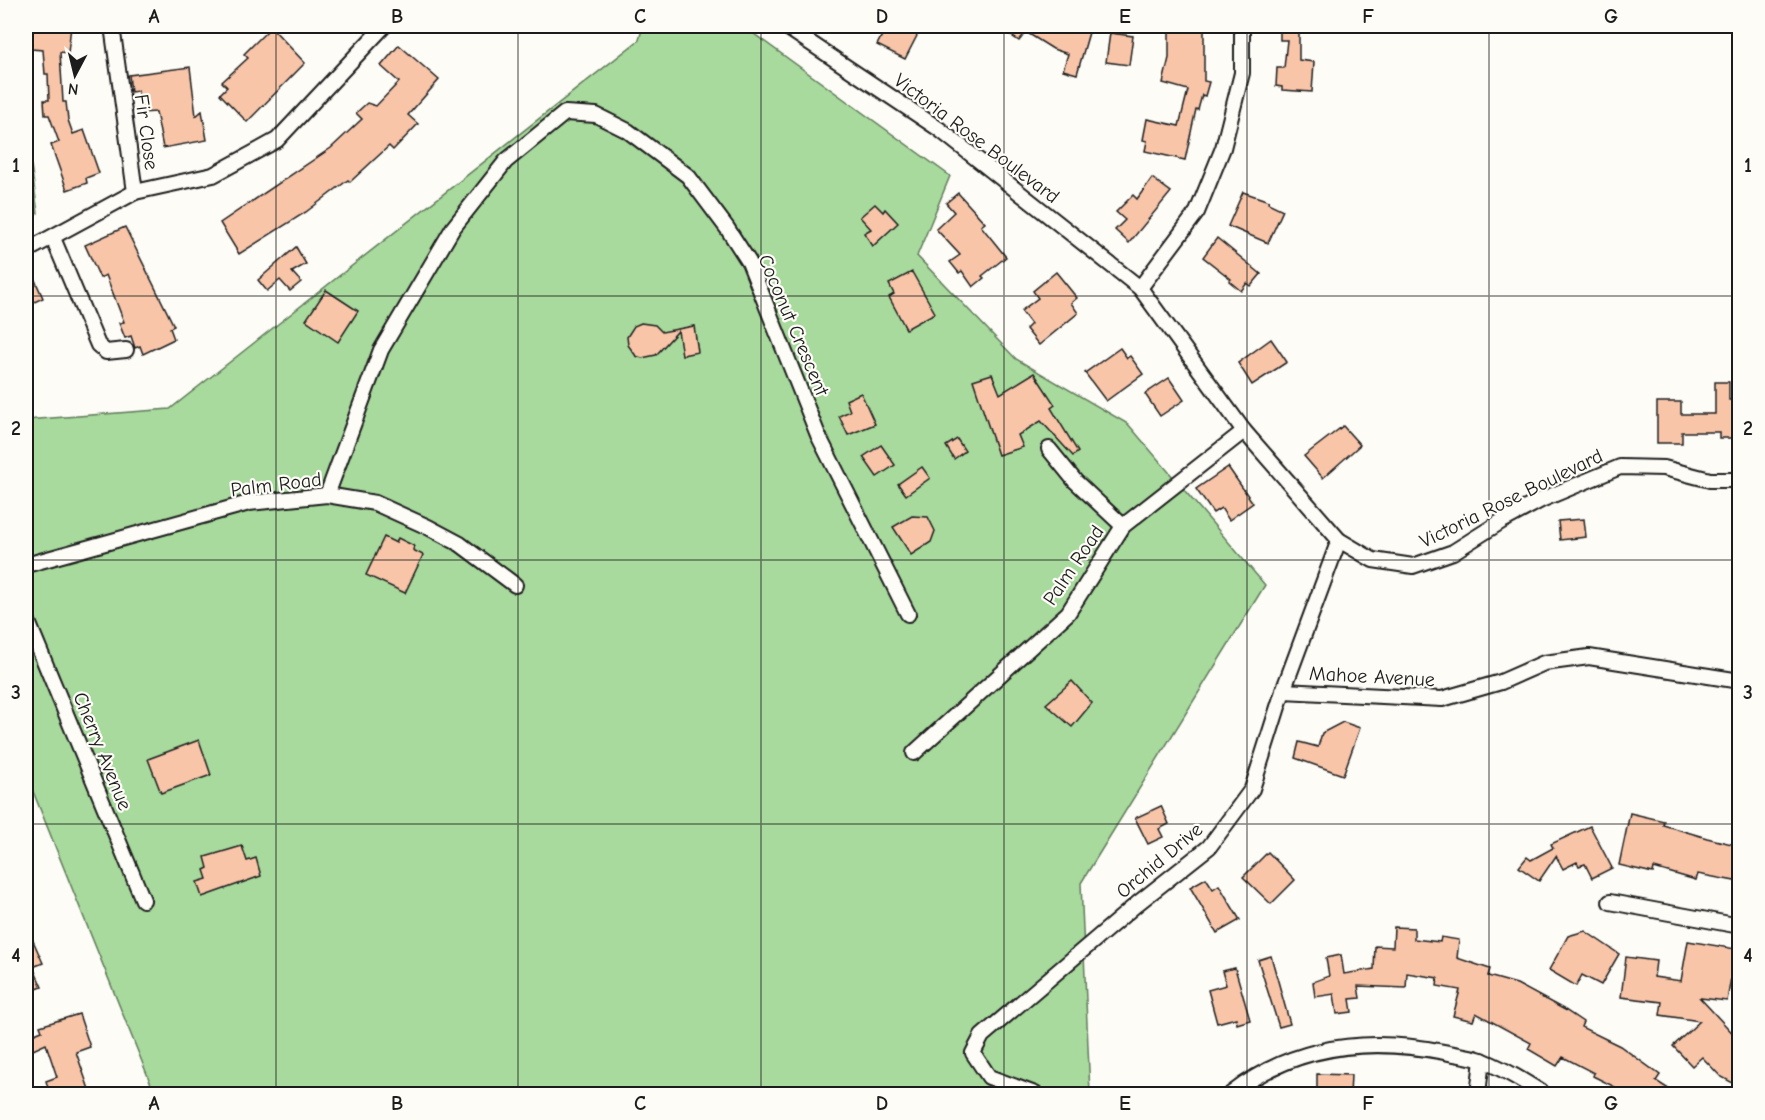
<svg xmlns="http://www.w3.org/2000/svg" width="1765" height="1120" viewBox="0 0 1765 1120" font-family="'Comic Neue',sans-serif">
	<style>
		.green { fill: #a7da9c; stroke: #627b5c; stroke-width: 1.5 }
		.building { fill: #f8c5a9; stroke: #1c1c1c; stroke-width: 1.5 }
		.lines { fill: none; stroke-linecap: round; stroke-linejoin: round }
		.street-casing { stroke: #1c1c1c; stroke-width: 18 }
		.street { stroke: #fdfcf7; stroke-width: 14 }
		.grid { fill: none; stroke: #1c1c1c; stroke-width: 1.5; stroke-opacity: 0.55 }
		.labels { text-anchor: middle; stroke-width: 4.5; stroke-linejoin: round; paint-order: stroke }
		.street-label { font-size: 20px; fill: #1c1c1c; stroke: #fdfcf7 }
		.neatline { fill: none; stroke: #1c1c1c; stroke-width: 2 }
		.grid-label { font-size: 20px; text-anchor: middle; font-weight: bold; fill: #1c1c1c }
	</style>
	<rect width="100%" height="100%" fill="#fdfcf7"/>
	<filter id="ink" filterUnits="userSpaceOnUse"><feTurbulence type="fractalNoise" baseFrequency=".0167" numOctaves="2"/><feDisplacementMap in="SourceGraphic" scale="12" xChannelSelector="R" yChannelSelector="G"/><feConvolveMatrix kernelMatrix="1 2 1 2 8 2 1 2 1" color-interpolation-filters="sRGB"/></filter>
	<g filter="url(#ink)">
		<g class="green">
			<path d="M 643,26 L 743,26 L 950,176 L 917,256 L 1016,359 L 1128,424 L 1265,585 L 1081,883 L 1090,1094 L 155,1094 L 26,774 L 26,420 L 170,409 L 639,40 Z"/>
			<path d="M 26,130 L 38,213 L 26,220 Z"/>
		</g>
		<g class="building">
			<path d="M 33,26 L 71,26 L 68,53 L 60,52 L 63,102 L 66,102 L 68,120 L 73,134 L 84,130 L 99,173 L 86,178 L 87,183 L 67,190 L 51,145 L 59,142 L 49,115 L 45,115 L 44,100 L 49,100 L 48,74 L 45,74 L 43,50 L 31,49 Z"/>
			<path d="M 887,26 L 922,26 L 905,59 L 877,45 Z"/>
			<path d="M 997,26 L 1074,26 L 1090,29 L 1077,74 L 1063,70 L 1068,54 L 1053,49 L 1026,32 L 1019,41 Z"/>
			<path d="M 1280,26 L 1299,26 L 1299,60 L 1314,62 L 1312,92 L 1282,90 L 1282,87 L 1276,86 L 1277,68 L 1284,68 L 1287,40 L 1280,40 Z"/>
			<path d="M 271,27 L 305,63 L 247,122 L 220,94 L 227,87 L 222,82 L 248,58 L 244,54 Z"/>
			<path d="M 1169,30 L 1204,30 L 1204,81 L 1209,82 L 1205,96 L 1202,95 L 1198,110 L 1196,109 L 1185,160 L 1145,151 L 1147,141 L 1143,140 L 1147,119 L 1179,126 L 1188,90 L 1163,83 L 1169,58 Z"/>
			<path d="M 1110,33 L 1133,36 L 1129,65 L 1106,62 Z"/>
			<path d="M 399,45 L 439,80 L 408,115 L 418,124 L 393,150 L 389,146 L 350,182 L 348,180 L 306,212 L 239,254 L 220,223 L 331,148 L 362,119 L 356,113 L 367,103 L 376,106 L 399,82 L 381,66 Z"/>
			<path d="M 190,67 L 196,116 L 202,111 L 207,140 L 163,148 L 156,112 L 141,113 L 138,91 L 131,92 L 129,75 Z"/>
			<path d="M 1152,178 L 1171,192 L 1129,243 L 1115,230 L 1125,220 L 1116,212 L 1133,195 L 1137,199 Z"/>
			<path d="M 1243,192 L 1269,201 L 1268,203 L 1283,210 L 1268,243 L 1228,226 Z"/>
			<path d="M 958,193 L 985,223 L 981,226 L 1006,257 L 982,276 L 984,278 L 973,287 L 962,271 L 959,273 L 950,262 L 960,255 L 936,229 L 954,212 L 946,203 Z"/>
			<path d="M 875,204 L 883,212 L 885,209 L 898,223 L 873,246 L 864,233 L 871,229 L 860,217 Z"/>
			<path d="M 125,227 L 174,326 L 170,328 L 174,339 L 143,354 L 140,346 L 135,348 L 131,336 L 125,338 L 119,323 L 124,322 L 106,275 L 100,278 L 85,245 Z"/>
			<path d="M 1217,238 L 1261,274 L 1251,286 L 1247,283 L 1241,291 L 1229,281 L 1231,279 L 1203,257 Z"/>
			<path d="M 296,247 L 306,264 L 292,272 L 301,282 L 290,291 L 280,280 L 267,291 L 258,280 Z"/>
			<path d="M 26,260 L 43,298 L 26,306 Z"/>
			<path d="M 912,272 L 935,313 L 906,329 L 889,297 L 894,294 L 889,284 Z"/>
			<path d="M 1056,272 L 1077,298 L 1071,303 L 1078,313 L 1039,345 L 1026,329 L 1031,324 L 1021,311 L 1038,298 L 1033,291 Z"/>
			<path d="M 326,290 L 358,311 L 338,342 L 306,320 Z"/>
			<path d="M 641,323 L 655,325 L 662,332 L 694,326 L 698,352 L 682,355 L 678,331 L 656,355 L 642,358 L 636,356 L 628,345 L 627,337 L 634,326 Z"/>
			<path d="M 1271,339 L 1287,362 L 1252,385 L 1238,363 Z"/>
			<path d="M 1120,348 L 1127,358 L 1130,356 L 1143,374 L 1106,401 L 1085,373 Z"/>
			<path d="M 1034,373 L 1055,405 L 1051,408 L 1078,452 L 1073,456 L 1041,421 L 1018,435 L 1023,447 L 998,455 L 973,380 L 992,374 L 1000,394 Z"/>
			<path d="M 1169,378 L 1184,400 L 1160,416 L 1145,394 Z"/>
			<path d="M 1715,382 L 1729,382 L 1729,400 L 1740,400 L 1740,438 L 1719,438 L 1719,432 L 1682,432 L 1682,443 L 1657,443 L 1657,402 L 1681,402 L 1681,414 L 1715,414 Z"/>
			<path d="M 861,393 L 875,424 L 848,435 L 839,416 L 850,411 L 846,400 Z"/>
			<path d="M 1343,426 L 1360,445 L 1323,478 L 1304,456 Z"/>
			<path d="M 957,439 L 965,451 L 954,459 L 946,446 Z"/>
			<path d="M 881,445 L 895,465 L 877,477 L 863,457 Z"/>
			<path d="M 922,467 L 930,478 L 906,495 L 898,484 Z"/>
			<path d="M 1228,467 L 1253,503 L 1229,520 L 1221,508 L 1213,513 L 1196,489 Z"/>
			<path d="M 912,516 L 928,517 L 935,531 L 931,542 L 911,555 L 893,527 Z"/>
			<path d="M 1584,519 L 1586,537 L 1560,540 L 1558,521 Z"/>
			<path d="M 384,537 L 396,543 L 398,538 L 414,546 L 413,550 L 423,555 L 405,593 L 366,575 Z"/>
			<path d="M 1072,681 L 1092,703 L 1072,727 L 1046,704 Z"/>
			<path d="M 1343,722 L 1360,728 L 1343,775 L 1295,758 L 1299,742 L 1318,747 L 1322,733 Z"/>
			<path d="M 199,740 L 211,775 L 161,793 L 148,759 Z"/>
			<path d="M 1161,806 L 1169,824 L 1159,829 L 1163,837 L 1148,844 L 1135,818 Z"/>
			<path d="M 1630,813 L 1664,821 L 1663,825 L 1707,838 L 1740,846 L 1740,882 L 1698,874 L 1696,880 L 1654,868 L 1653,873 L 1619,865 Z"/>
			<path d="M 1590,826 L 1612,868 L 1592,878 L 1585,864 L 1579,866 L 1577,862 L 1563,869 L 1556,856 L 1539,881 L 1519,867 L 1527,857 L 1531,860 L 1553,848 L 1551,844 Z"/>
			<path d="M 242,846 L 247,861 L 256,858 L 261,876 L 202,897 L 197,882 L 207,879 L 204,870 L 208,868 L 205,857 Z"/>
			<path d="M 1268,852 L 1295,880 L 1271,904 L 1243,877 Z"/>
			<path d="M 1206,878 L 1213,889 L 1219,885 L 1240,920 L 1217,933 L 1190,887 Z"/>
			<path d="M 26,925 L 43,963 L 33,967 L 42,987 L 26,993 Z"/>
			<path d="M 1394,927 L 1414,928 L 1414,939 L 1440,942 L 1441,937 L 1459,940 L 1457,958 L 1490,969 L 1488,976 L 1517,984 L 1565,1010 L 1583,1022 L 1581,1027 L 1620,1046 L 1660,1075 L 1656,1081 L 1678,1095 L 1610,1095 L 1615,1087 L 1593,1076 L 1594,1073 L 1563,1057 L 1557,1066 L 1528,1049 L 1531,1043 L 1476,1013 L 1473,1021 L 1453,1016 L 1460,990 L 1437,986 L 1438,978 L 1407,973 L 1406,988 L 1358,986 L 1360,998 L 1350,999 L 1352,1012 L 1337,1014 L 1334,994 L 1315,997 L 1313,982 L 1329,976 L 1326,958 L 1341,955 L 1344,974 L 1374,969 L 1375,946 L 1393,947 Z"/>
			<path d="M 1585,931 L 1619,954 L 1601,985 L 1582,975 L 1576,986 L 1549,970 L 1568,936 Z"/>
			<path d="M 1688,941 L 1736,949 L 1727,1001 L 1700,998 L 1740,1041 L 1740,1087 L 1720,1076 L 1702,1057 L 1692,1066 L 1673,1046 L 1700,1021 L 1660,1015 L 1662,1002 L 1621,997 L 1626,957 L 1656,961 L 1654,977 L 1681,981 Z"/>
			<path d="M 1271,956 L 1290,1024 L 1279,1027 L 1258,960 Z"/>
			<path d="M 1235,968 L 1250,1020 L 1237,1024 L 1236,1018 L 1217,1023 L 1208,990 L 1226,985 L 1222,971 Z"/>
			<path d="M 79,1014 L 90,1047 L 76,1052 L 91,1095 L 50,1095 L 46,1081 L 57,1077 L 46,1044 L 33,1050 L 27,1037 L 42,1031 L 40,1026 Z"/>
			<path d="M 1317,1074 L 1351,1075 L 1350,1095 L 1317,1095 Z"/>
		</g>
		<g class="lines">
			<g class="street-casing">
				<g id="street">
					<path d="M 785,26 L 939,129 L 1140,288 L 1244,431 L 1339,540 L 1373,560 L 1413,566 L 1453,552 L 1502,521 L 1541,500 L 1620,467 L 1664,468 L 1710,480 L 1740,480"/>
					<path d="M 135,192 L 213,175 L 277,140 L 384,26"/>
					<path d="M 53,238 L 98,345 L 106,352 L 126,350"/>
					<path d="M 26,251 L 135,192 L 112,26"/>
					<path d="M 1140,288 L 1197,212 L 1223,148 L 1242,73 L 1242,26"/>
					<path d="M 1049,449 L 1075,481 L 1123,526"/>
					<path d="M 327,495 L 381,350 L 453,228 L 506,161 L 565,113 L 596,115 L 628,131 L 688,176 L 727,228 L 749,262 L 818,435 L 908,614"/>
					<path d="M 26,565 L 249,503 L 327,495 L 375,503 L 428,527 L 460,544 L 515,585"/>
					<path d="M 26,617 L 143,900"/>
					<path d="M 1283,691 L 1442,699 L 1501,682 L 1544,663 L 1589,657 L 1740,681"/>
					<path d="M 914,753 L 1068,613 L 1123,526 L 1244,431"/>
					<path d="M 1610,902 L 1740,926"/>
					<path d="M 1035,1094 L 989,1077 L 973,1053 L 982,1036 L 1138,903 L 1209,847 L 1252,789 L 1283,691 L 1339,540"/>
					<path d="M 1231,1094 C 1293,1045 1368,1037 1444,1052 C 1457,1055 1472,1056 1484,1061 C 1506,1070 1525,1082 1544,1094"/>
					<path d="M 1478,1094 L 1482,1060"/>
				</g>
			</g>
			<use href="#street" class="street"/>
		</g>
	</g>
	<path class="grid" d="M 276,26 L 276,1094M 518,26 L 518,1094M 761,26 L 761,1094M 1004,26 L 1004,1094M 1247,26 L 1247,1094M 1489,26 L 1489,1094M 26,296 L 1740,296M 26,560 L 1740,560M 26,824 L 1740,824"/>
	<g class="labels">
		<g class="street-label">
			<text transform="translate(147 132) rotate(82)" y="7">Fir Close</text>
			<text transform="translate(977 138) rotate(37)" y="7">Victoria Rose Boulevard</text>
			<text transform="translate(794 325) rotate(67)" y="7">Coconut Crescent</text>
			<text transform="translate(276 484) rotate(-7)" y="7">Palm Road</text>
			<text transform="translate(1511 498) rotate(-26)" y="7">Victoria Rose Boulevard</text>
			<text transform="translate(1073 565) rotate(-56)" y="7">Palm Road</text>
			<text transform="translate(1372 676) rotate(3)" y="7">Mahoe Avenue</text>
			<text transform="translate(103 751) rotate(68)" y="7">Cherry Avenue</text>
			<text transform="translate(1159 860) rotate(-40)" y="7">Orchid Drive</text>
		</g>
	</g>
	<rect width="1765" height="1120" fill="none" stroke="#fdfcf7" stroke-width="66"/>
	<g transform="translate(75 75) rotate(187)" stroke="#fdfcf7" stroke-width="4.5" paint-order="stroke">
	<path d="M0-4.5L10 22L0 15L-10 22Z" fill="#1c1c1c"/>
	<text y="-9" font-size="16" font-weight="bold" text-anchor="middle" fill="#1c1c1c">N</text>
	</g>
	<rect x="33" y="33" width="1699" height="1054" class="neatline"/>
	<g class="grid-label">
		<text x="154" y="23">A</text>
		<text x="397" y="23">B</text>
		<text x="640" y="23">C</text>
		<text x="882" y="23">D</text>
		<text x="1125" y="23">E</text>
		<text x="1368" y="23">F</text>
		<text x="1611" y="23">G</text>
		<text x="16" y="172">1</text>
		<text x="1748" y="172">1</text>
		<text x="16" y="435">2</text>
		<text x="1748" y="435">2</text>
		<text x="16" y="699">3</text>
		<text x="1748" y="699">3</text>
		<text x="16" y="962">4</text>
		<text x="1748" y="962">4</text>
		<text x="154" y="1110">A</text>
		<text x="397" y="1110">B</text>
		<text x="640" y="1110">C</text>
		<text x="882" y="1110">D</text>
		<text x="1125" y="1110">E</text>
		<text x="1368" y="1110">F</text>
		<text x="1611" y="1110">G</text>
	</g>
</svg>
